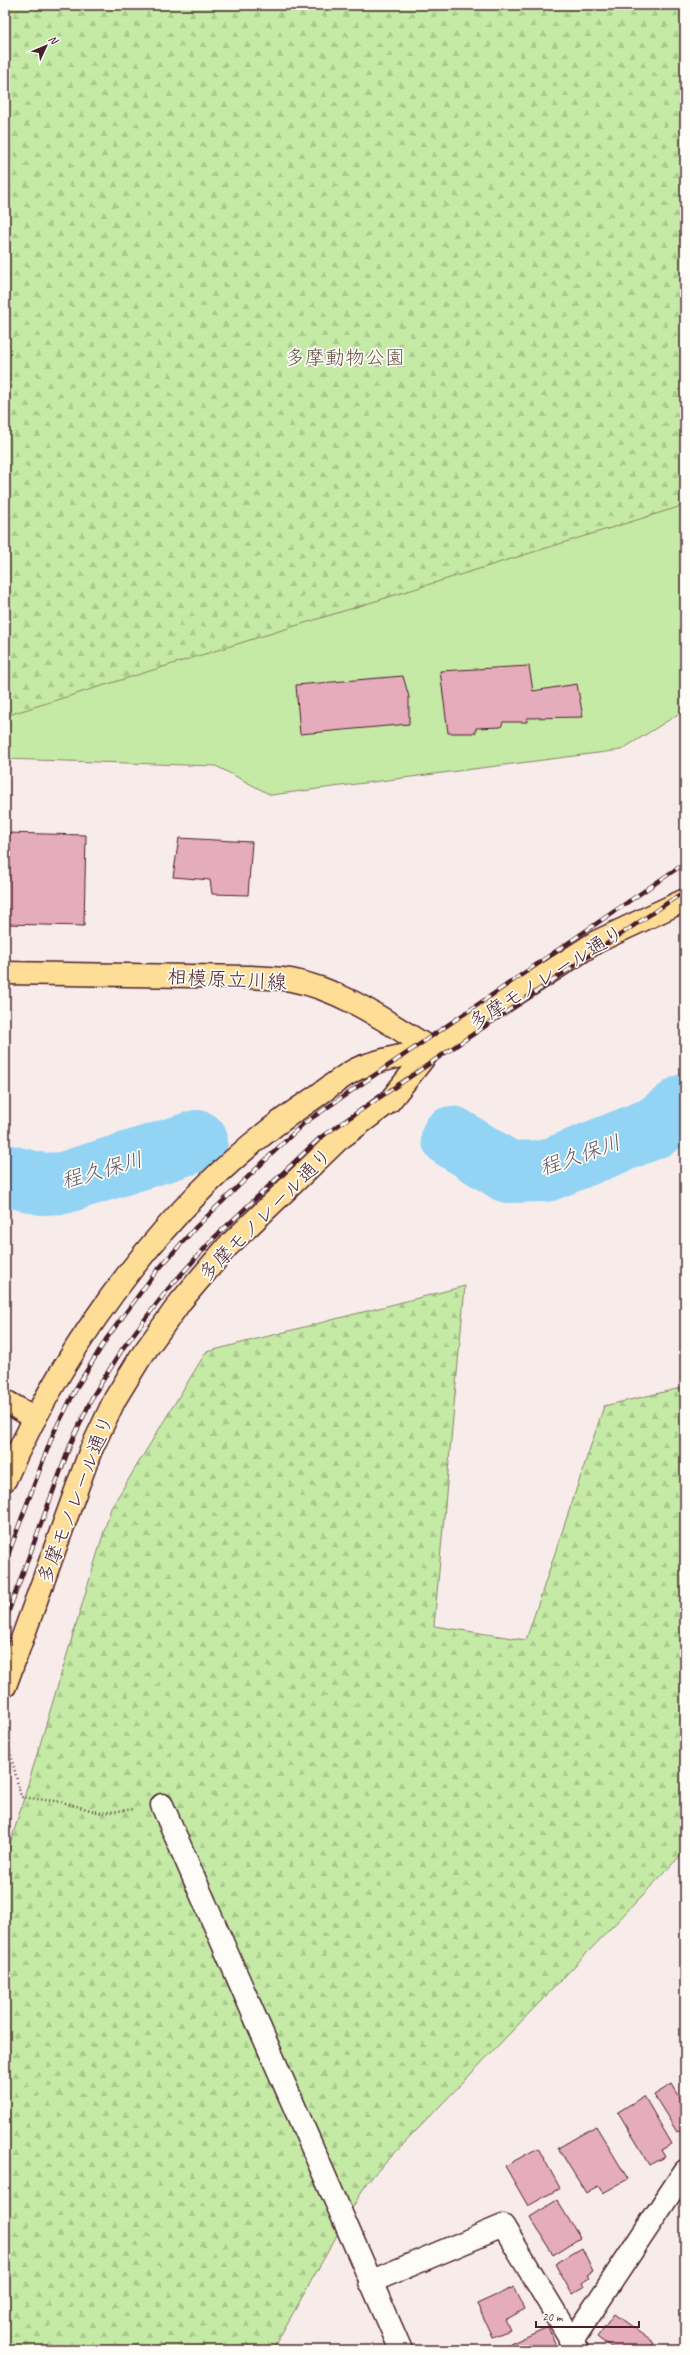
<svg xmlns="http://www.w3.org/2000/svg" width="690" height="2355" viewBox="0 0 690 2355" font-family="Caveat,'Klee One',sans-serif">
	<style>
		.green { fill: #c4eaa5; stroke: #878468 }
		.forest { fill: url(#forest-firs); stroke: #878468 }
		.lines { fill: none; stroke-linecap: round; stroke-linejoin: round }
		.river { stroke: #93d4f4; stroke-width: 62 }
		.building { fill: #e5acbc; stroke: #4a1f2b }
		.minor-casing { stroke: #4a1f2b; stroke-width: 25 }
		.major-casing { stroke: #4a1f2b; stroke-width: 25 }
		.path { stroke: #4a1f2b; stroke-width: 2.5; stroke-dasharray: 1 3; stroke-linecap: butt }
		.minor { stroke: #fdfcf7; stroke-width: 22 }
		.major { stroke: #fedd96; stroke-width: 22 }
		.rail-casing { stroke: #4a1f2b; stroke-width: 4.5 }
		.rail { stroke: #fdfcf7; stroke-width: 3; stroke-dasharray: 9; stroke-linecap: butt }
		.labels { text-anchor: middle; stroke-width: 3.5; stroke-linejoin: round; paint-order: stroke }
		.park-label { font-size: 20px; fill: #68524a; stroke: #fdfcf7 }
		.street-label { font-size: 20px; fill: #4a1f2b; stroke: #fdfcf7 }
		.water-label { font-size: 21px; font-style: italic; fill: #605567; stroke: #fdfcf7 }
	</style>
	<defs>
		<pattern id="forest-firs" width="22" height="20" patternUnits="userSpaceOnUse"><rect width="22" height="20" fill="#c4eaa5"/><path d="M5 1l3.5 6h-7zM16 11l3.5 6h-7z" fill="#aac88e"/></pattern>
	</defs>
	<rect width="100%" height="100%" fill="#f8eceb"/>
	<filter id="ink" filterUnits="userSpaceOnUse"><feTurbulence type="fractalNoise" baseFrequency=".025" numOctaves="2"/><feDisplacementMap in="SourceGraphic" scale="8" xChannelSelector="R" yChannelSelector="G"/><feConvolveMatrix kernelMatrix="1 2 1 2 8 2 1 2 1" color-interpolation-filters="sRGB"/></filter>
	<g filter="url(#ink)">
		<path class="green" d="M 5,5 L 685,5 L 685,710 L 621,750 L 271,795 L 216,766 L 5,759 Z"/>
		<g class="forest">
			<path d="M 5,5 L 685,5 L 685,505 L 5,716 Z"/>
			<path d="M 465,1286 L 434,1626 L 526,1640 L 604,1406 L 685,1387 L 685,1851 L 367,2182 L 274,2347 L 275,2350 L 5,2350 L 5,1861 L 111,1508 L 206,1352 Z"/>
		</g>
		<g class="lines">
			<g class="river">
				<path d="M 452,1137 L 508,1172 L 546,1171 L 656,1127 L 685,1105"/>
				<path d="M 5,1175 L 42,1184 L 63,1183 L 197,1141"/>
			</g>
		</g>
		<g class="building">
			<path d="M 529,666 L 533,691 L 577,684 L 583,717 L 527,718 L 527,722 L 503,722 L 501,727 L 476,728 L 476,733 L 448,733 L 440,671 Z"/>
			<path d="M 403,676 L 409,697 L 409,724 L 300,734 L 296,685 Z"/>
			<path d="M 5,833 L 86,835 L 84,926 L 5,924 Z"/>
			<path d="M 179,838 L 252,842 L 248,895 L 212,894 L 210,880 L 173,877 Z"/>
			<path d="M 672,2084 L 685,2106 L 685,2127 L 677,2132 L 654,2095 Z"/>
			<path d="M 644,2096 L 672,2144 L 661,2150 L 665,2157 L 650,2165 L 618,2112 Z"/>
			<path d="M 596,2126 L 628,2179 L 603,2193 L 598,2186 L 586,2193 L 558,2148 Z"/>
			<path d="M 538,2148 L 560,2188 L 528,2206 L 505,2166 Z"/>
			<path d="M 557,2200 L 580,2238 L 553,2255 L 530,2217 Z"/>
			<path d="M 582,2248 L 593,2271 L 587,2275 L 589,2278 L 582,2283 L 584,2287 L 572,2294 L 555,2264 Z"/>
			<path d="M 514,2287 L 525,2309 L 505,2320 L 510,2330 L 492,2337 L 477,2304 Z"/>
			<path d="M 614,2314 L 654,2343 L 650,2350 L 614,2350 L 597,2337 Z"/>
			<path d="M 548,2327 L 558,2350 L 513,2350 L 510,2344 Z"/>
		</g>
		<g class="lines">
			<g class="minor-casing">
				<g id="minor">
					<path d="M 162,1805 L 401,2350"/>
					<path d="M 370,2282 L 503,2226 L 572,2341"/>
					<path d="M 577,2350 L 572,2341 L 685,2171"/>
				</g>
			</g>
			<g class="major-casing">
				<g id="major">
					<path d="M 5,973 L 251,977 C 264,978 278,978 291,980 C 343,990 387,1022 431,1049"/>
					<path d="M 5,1401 L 35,1418"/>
					<path d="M 5,1480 C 69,1336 178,1187 311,1100 C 326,1090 348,1071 364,1066 C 385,1058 409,1055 431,1049"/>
					<path d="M 5,1686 L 90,1452 L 115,1399 L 140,1358 L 181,1301 L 226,1248 L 338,1140 L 389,1102 L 431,1049 L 596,942 L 685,900"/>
				</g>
			</g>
			<path class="path" d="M 8,1743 L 21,1797 L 62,1802 L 101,1813 L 135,1809"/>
			<use href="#minor" class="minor"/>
			<use href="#major" class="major"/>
			<g class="rail-casing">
				<g id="rail">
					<path d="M 5,1563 L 53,1434 L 78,1385 L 107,1338 L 155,1273 L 196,1227 L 303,1124 L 685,863"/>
					<path d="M 5,1621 L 71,1443 L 93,1396 L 123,1348 L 168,1289 L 214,1238 L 321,1137 L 685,891"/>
				</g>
			</g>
			<use href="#rail" class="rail"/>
		</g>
	</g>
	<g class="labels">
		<g class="park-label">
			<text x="345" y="364">多摩動物公園</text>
		</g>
		<g class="street-label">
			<text transform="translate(546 977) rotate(-32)" y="7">多摩モノレール通り</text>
			<text transform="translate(227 979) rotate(3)" y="7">相模原立川線</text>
			<text transform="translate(265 1214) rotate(-45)" y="7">多摩モノレール通り</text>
			<text transform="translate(75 1499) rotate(-69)" y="7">多摩モノレール通り</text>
		</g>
		<g class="water-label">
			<text transform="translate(580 1155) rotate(-19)" y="7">程久保川</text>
			<text transform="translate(102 1170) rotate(-16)" y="7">程久保川</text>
		</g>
	</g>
	<rect width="690" height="2355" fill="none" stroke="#fdfcf7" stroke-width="20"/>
	<rect x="10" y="10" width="670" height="2335" fill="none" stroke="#4a1f2b" stroke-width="1.5" filter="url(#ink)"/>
	<g transform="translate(46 46) rotate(46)" stroke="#fdfcf7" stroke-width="3" paint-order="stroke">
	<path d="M0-3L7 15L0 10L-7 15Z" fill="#4a1f2b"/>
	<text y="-6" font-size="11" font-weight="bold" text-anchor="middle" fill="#4a1f2b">N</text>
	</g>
	<path d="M536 2321v6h103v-6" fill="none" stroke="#4a1f2b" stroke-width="2"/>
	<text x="542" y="2321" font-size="12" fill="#4a1f2b" stroke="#fdfcf7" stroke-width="3" paint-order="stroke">20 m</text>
</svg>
